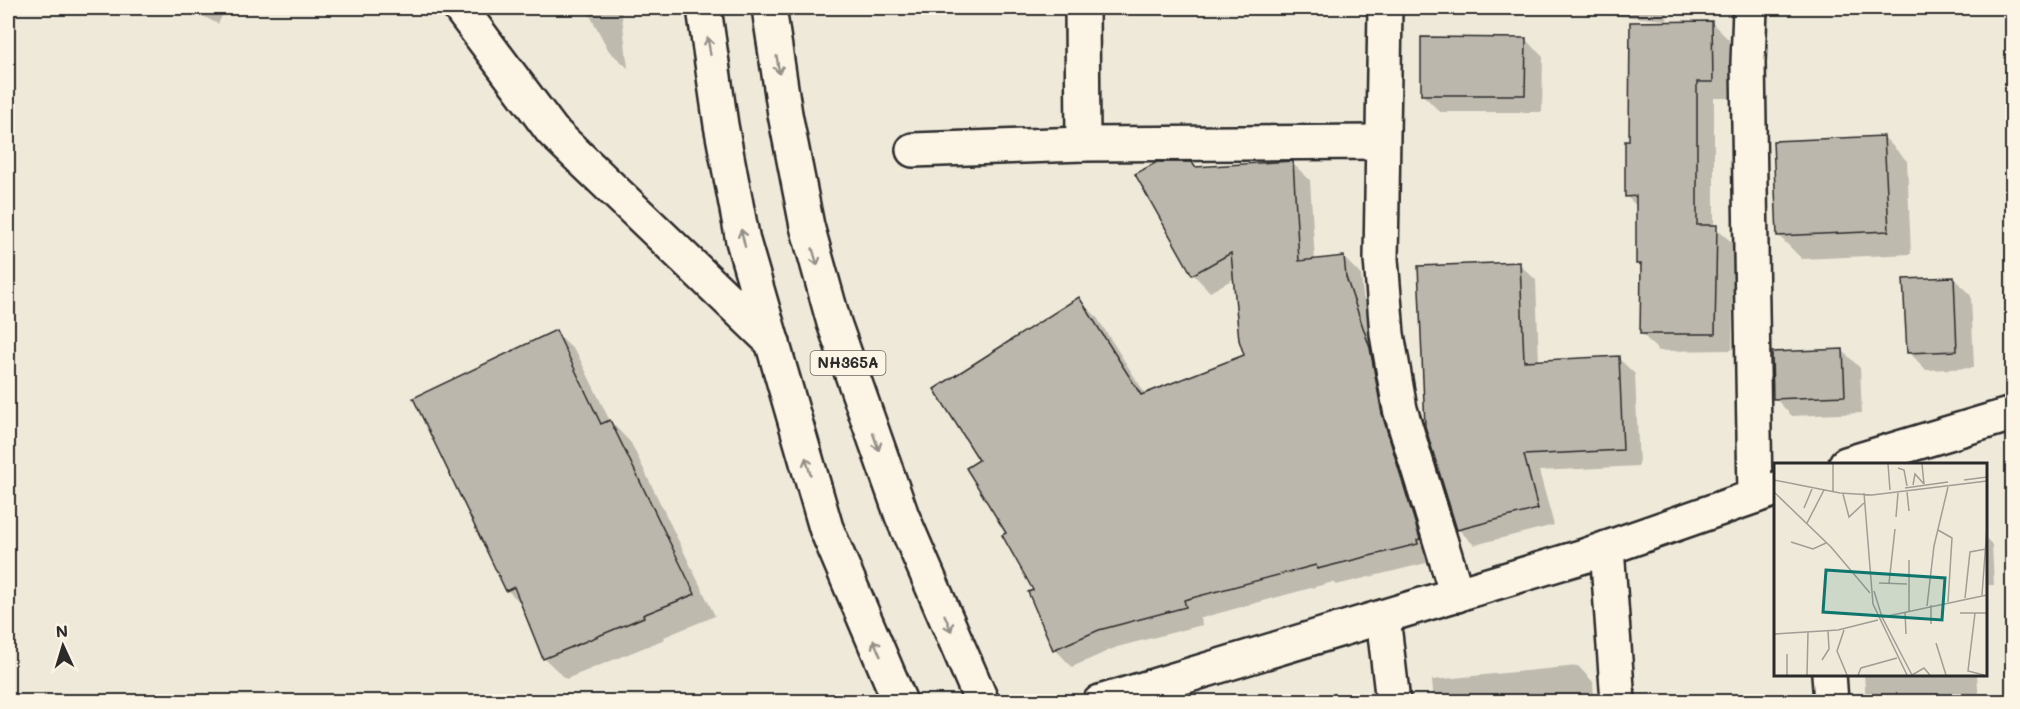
<svg xmlns="http://www.w3.org/2000/svg" width="2020" height="709" viewBox="0 0 2020 709" font-family="Mali,sans-serif">
	<style>
		.shadow { fill: #0003 }
		.building { fill: #bcb7ac; stroke: #2b2b2b; stroke-width: 1.5 }
		.lines { fill: none; stroke-linecap: round; stroke-linejoin: round }
		.minor-casing { stroke: #2b2b2b; stroke-width: 38 }
		.trunk-casing { stroke: #2b2b2b; stroke-width: 38 }
		.minor { stroke: #fcf5e5; stroke-width: 33 }
		.trunk { stroke: #fcf5e5; stroke-width: 33 }
		.oneway { stroke: #949088 }
		.labels { text-anchor: middle; stroke-width: 4.5; stroke-linejoin: round; paint-order: stroke }
		.shield { fill: #fcf5e5; stroke: #6a6863; stroke-width: 1.5 }
		.shield-label { font-size: 15px; font-weight: bold; fill: #2b2b2b }
		.inset-road { fill: none; stroke: #a19d94; stroke-width: 1.5 }
		.view { fill: #0f766e; fill-opacity: 0.15; stroke: #0f766e; stroke-width: 3 }
		.inset-edge { fill: none; stroke: #2b2b2b; stroke-width: 3 }
	</style>
	<rect width="100%" height="100%" fill="#efe9da"/>
	<filter id="ink" filterUnits="userSpaceOnUse"><feTurbulence type="fractalNoise" baseFrequency=".0167" numOctaves="2"/><feDisplacementMap in="SourceGraphic" scale="12" xChannelSelector="R" yChannelSelector="G"/><feConvolveMatrix kernelMatrix="1 2 1 2 8 2 1 2 1" color-interpolation-filters="sRGB"/></filter>
	<g filter="url(#ink)">
		<g class="shadow">
			<path d="M 187,8 L 226,8 L 218,24 Z"/>
			<path d="M 586,8 L 621,8 L 628,68 L 609,51 Z"/>
			<path d="M 1553,8 L 1668,8 L 1667,20 L 1557,11 Z"/>
			<path d="M 1712,23 L 1729,40 L 1730,98 L 1714,98 L 1714,227 L 1734,244 L 1732,350 L 1659,351 L 1641,333 L 1642,268 L 1637,263 L 1638,207 L 1626,196 L 1631,143 Z"/>
			<path d="M 1525,39 L 1543,57 L 1542,112 L 1440,112 L 1422,94 Z"/>
			<path d="M 1884,137 L 1907,161 L 1911,254 L 1802,259 L 1779,236 Z"/>
			<path d="M 1292,163 L 1310,180 L 1315,261 L 1344,258 L 1361,275 L 1363,296 L 1387,367 L 1435,561 L 1336,585 L 1333,582 L 1201,618 L 1202,625 L 1117,647 L 1072,667 L 1055,649 L 1030,593 L 1035,590 L 1008,533 L 981,460 L 1078,299 L 1096,316 L 1146,395 L 1246,356 L 1235,278 L 1210,292 L 1193,274 L 1192,164 L 1197,169 Z"/>
			<path d="M 1519,264 L 1536,280 L 1539,362 L 1618,358 L 1635,374 L 1639,466 L 1539,471 L 1554,525 L 1474,545 L 1458,529 Z"/>
			<path d="M 1954,278 L 1971,296 L 1974,368 L 1926,370 L 1909,352 Z"/>
			<path d="M 555,332 L 577,353 L 610,421 L 631,443 L 715,616 L 664,637 L 665,639 L 566,679 L 544,658 L 523,605 L 507,590 Z"/>
			<path d="M 1842,350 L 1860,368 L 1862,413 L 1792,416 L 1775,398 Z"/>
			<path d="M 1986,538 L 1992,545 L 1994,585 L 1986,585 Z"/>
			<path d="M 1578,666 L 1593,682 L 1594,702 L 1434,702 L 1432,680 Z"/>
			<path d="M 1864,674 L 1977,674 L 1979,702 L 1866,702 Z"/>
		</g>
		<g class="building">
			<path d="M 1712,21 L 1713,82 L 1697,82 L 1697,225 L 1717,225 L 1715,334 L 1640,334 L 1641,264 L 1636,264 L 1636,196 L 1625,197 L 1625,141 L 1629,141 L 1630,22 Z"/>
			<path d="M 1421,37 L 1526,38 L 1525,95 L 1421,95 Z"/>
			<path d="M 1884,136 L 1889,231 L 1777,236 L 1773,141 Z"/>
			<path d="M 1293,161 L 1299,261 L 1344,256 L 1346,277 L 1370,348 L 1382,414 L 1420,539 L 1417,540 L 1418,544 L 1317,569 L 1316,565 L 1184,600 L 1186,607 L 1099,630 L 1053,650 L 1028,592 L 1033,590 L 1002,535 L 1006,533 L 966,468 L 979,460 L 934,389 L 1079,297 L 1141,395 L 1244,355 L 1239,340 L 1231,253 L 1192,275 L 1135,174 L 1157,162 L 1192,162 L 1195,167 Z"/>
			<path d="M 1520,262 L 1524,361 L 1619,356 L 1623,450 L 1524,455 L 1538,509 L 1457,530 L 1425,426 L 1418,266 Z"/>
			<path d="M 1954,277 L 1957,351 L 1907,353 L 1903,279 Z"/>
			<path d="M 556,330 L 601,424 L 610,420 L 695,594 L 643,615 L 644,617 L 543,659 L 514,587 L 506,591 L 413,398 Z"/>
			<path d="M 1843,349 L 1845,396 L 1773,399 L 1772,352 Z"/>
		</g>
		<g class="lines">
			<g class="minor-casing">
				<g id="minor">
					<path d="M 460,8 L 552,131 L 773,343"/>
					<path d="M 1082,8 L 1083,144"/>
					<path d="M 1385,8 L 1381,259 L 1387,334 L 1400,409 L 1457,595"/>
					<path d="M 1750,8 L 1748,63 L 1755,496"/>
					<path d="M 913,150 L 1083,144 L 1382,142"/>
					<path d="M 1846,464 L 2012,414"/>
					<path d="M 1607,548 L 1618,702"/>
					<path d="M 1383,617 L 1393,702"/>
					<path d="M 1829,674 L 1831,702"/>
					<path d="M 1100,702 L 1584,556 L 1776,489"/>
				</g>
			</g>
			<g class="trunk-casing">
				<g id="trunk">
					<path d="M 704,8 L 721,125 L 743,241 L 826,528 L 900,702"/>
					<path d="M 769,8 L 785,114 L 807,226 L 834,323 L 902,516 L 982,702"/>
				</g>
			</g>
			<use href="#minor" class="minor"/>
			<use href="#trunk" class="trunk"/>
		</g>
		<defs><path id="oneway-shaft" d="M-6 0H5M1.5-3L5.5 0L1.5 3" fill="none" stroke-width="1.6" stroke-linecap="round" stroke-linejoin="round" transform="scale(1.5)"/></defs>
		<g class="oneway">
			<use href="#oneway-shaft" transform="translate(709 46) rotate(-99)"/>
			<use href="#oneway-shaft" transform="translate(778 65) rotate(81)"/>
			<use href="#oneway-shaft" transform="translate(743 238) rotate(-103)"/>
			<use href="#oneway-shaft" transform="translate(815 257) rotate(74)"/>
			<use href="#oneway-shaft" transform="translate(876 442) rotate(71)"/>
			<use href="#oneway-shaft" transform="translate(808 466) rotate(-106)"/>
			<use href="#oneway-shaft" transform="translate(948 623) rotate(67)"/>
			<use href="#oneway-shaft" transform="translate(877 648) rotate(-113)"/>
		</g>
	</g>
	<g class="labels">
		<rect class="shield" x="810.5" y="351" width="75" height="24" rx="4.5"/>
		<g class="shield-label">
			<text x="848" y="368">NH365A</text>
		</g>
	</g>
	<g transform="translate(1774 463)">
		<rect width="213" height="213" fill="#efe9da"/>
		<path class="inset-road" d="M 114,1 L 116,27M 148,1 L 150,21M 124,5 L 130,7 L 133,23M 0,17 L 66,30 L 98,32 L 213,18M 190,17 L 213,14M 139,22 L 141,11 L 150,21M 131,25 L 174,19M 59,28 L 59,1M 0,29 L 57,84 L 96,130M 133,29 L 135,48M 90,30 L 99,141 L 133,212M 69,31 L 75,54 L 90,40M 30,45 L 38,26M 122,54 L 124,30M 33,60 L 50,27M 164,67 L 178,75 L 174,139M 17,79 L 39,86 L 52,80M 135,97 L 135,148M 105,120 L 133,121M 115,120 L 121,66M 100,128 L 108,154 L 138,212M 208,132 L 213,64M 191,135 L 196,89 L 212,86M 153,143 L 160,83 L 174,24M 131,149 L 132,171M 186,150 L 213,150M 201,150 L 194,208 L 210,212M 109,154 L 213,132M 157,161 L 157,142M 70,167 L 63,188 L 73,212M 0,171 L 64,167 L 104,157M 162,180 L 172,212M 13,191 L 13,212M 48,197 L 55,186 L 54,168M 33,212 L 34,169M 84,212 L 87,205 L 123,195M 138,212 L 150,205 L 156,212"/>
		<path class="view" d="M 52,107 L 171,115 L 168,157 L 49,149 Z"/>
		<rect width="213" height="213" class="inset-edge"/>
	</g>
	<rect width="2020" height="709" fill="none" stroke="#fcf5e5" stroke-width="30"/>
	<rect x="15" y="15" width="1990" height="679" fill="none" stroke="#2b2b2b" stroke-width="2" filter="url(#ink)"/>
	<g transform="translate(63 646) rotate(356)" stroke="#fcf5e5" stroke-width="4.5" paint-order="stroke">
	<path d="M0-4.5L10 22L0 15L-10 22Z" fill="#2b2b2b"/>
	<text y="-9" font-size="16" font-weight="bold" text-anchor="middle" fill="#2b2b2b">N</text>
	</g>
</svg>
